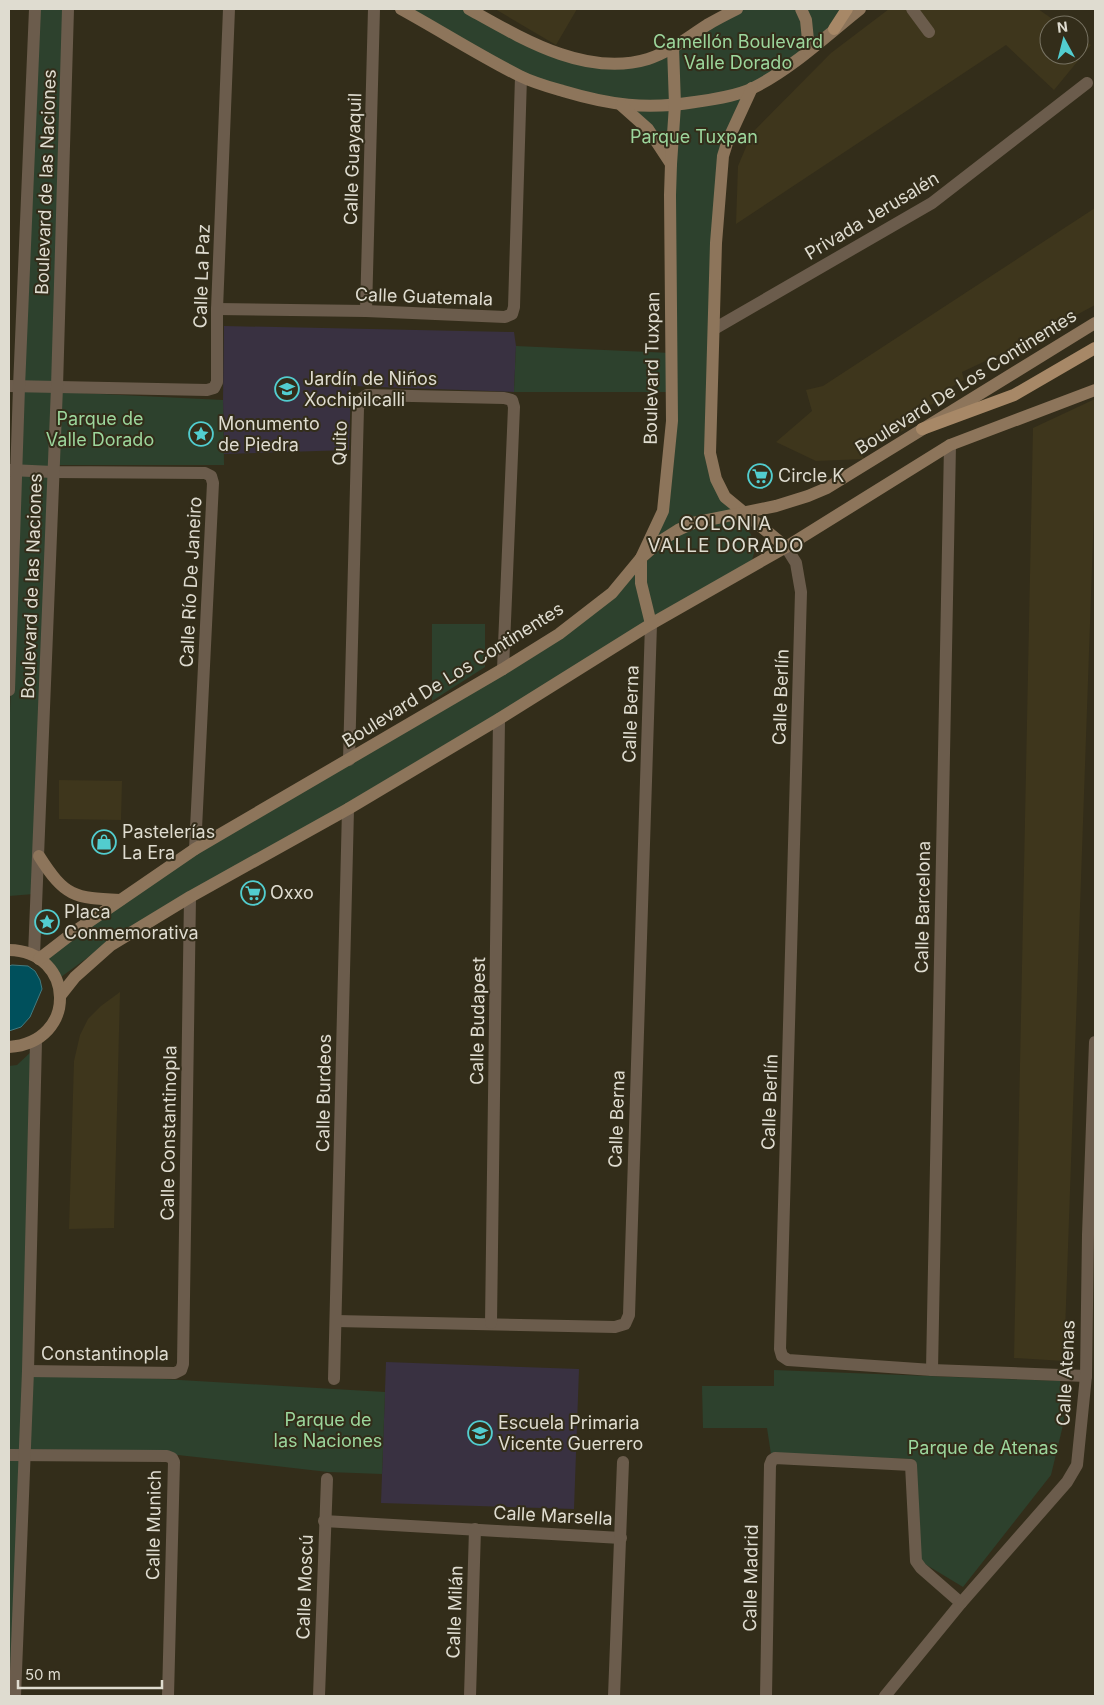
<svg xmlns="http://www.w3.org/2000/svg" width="1104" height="1705" viewBox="0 0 1104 1705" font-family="Inter,sans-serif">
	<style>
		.built { fill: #3e361c }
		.education { fill: #393141 }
		.green { fill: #2d412d }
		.water { fill: #00505c; stroke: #437a7f }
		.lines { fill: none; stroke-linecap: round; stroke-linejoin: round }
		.street { stroke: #6b5c4c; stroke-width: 12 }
		.secondary { stroke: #8d755b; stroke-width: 12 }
		.primary { stroke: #a78867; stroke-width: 12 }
		.labels { text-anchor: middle; stroke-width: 4; stroke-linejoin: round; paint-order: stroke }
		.park-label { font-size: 18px; fill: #9cd69c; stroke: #332d1a }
		.street-label { font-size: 18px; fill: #dfdcd0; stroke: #332d1a }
		.poi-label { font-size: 18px; fill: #dfdcd0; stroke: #332d1a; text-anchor: start }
		.neighbourhood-label { font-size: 19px; letter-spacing: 1px; fill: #dfdcd0; stroke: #332d1a }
	</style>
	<rect width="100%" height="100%" fill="#332d1a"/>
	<g class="built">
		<path d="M 495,9 L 577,9 L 556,45 Z"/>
		<path d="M 889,9 L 1038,9 L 1061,25 L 1049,25 L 1049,55 L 1079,55 L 1079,37 L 1091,45 L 1054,90 L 1006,45 L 736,224 L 738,166 L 752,133 L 831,53 Z"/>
		<path d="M 1095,208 L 1095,305 L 1030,340 L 962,372 L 964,380 L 944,391 L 945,397 L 927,407 L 922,402 L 908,414 L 913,425 L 897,434 L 893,425 L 889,430 L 856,441 L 864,459 L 816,461 L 776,442 L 812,411 L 806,390 L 823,386 Z"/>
		<path d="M 1095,399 L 1095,482 L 1064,1361 L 1014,1358 L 1033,428 Z"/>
		<path d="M 59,780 L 122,781 L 121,820 L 59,819 Z"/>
		<path d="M 120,992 L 114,1228 L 69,1229 L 74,1061 L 80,1035 L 88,1019 L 101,1006 Z"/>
	</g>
	<g class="education">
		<path d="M 224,326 L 514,332 L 516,346 L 514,392 L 351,386 L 349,450 L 224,454 L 223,400 Z"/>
		<path d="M 386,1362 L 579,1369 L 574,1509 L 381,1503 Z"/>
	</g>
	<g class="green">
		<path d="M 35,9 L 68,9 L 34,894 L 9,896 L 9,740 Z"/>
		<path d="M 405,9 L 465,9 L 530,45 L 628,65 L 744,9 L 799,9 L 806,49 L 752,86 L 708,97 L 621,103 L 522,75 Z"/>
		<path d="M 803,9 L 846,9 L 809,47 Z"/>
		<path d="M 750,90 L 723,149 L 715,479 L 741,513 L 714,516 L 644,555 L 659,524 L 667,472 L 672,164 L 624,106 Z"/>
		<path d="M 516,346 L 671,353 L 671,392 L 514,392 Z"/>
		<path d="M 60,392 L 223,400 L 224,465 L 58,465 Z"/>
		<path d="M 735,519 L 751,534 L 754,553 L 751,564 L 499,716 L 117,936 L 61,977 L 46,954 L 196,849 L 503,671 L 627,579 L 679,532 Z"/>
		<path d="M 432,624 L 485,624 L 485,667 L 432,701 Z"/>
		<path d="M 33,1050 L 28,1371 L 385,1392 L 382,1474 L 328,1472 L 178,1455 L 25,1455 L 15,1696 L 9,1696 L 9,1066 L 17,1065 Z"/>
		<path d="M 774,1370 L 1060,1381 L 1064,1421 L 1051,1475 L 963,1587 L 920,1561 L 914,1459 L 771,1454 L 767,1428 L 703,1428 L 702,1386 L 774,1386 Z"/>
	</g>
	<path class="water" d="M 12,965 L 28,966 L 35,971 L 40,980 L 42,989 L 30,1017 L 21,1027 L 9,1031 L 9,966 Z"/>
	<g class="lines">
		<g class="street">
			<path d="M 912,9 L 929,32"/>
			<path d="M 217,309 L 366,311 L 505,317 L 512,314 L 514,307 L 521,77"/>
			<path d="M 366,311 L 374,9"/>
			<path d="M 714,329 L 932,203 L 1087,83"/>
			<path d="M 9,386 L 207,390 L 214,388 L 217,382 L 217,309 L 229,9"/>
			<path d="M 10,470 L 53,472 L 205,473 L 211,476 L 213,483 L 195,849"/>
			<path d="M 786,547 L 796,563 L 801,592 L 780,1349 L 782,1356 L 788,1360 L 932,1370 L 1086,1376"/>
			<path d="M 9,690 L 19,387 L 35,9"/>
			<path d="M 349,760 L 358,408 L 361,399 L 367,395 L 504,398 L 512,400 L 514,407 L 503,669"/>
			<path d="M 34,955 L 57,387 L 68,9"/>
			<path d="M 336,1321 L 615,1327 L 625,1324 L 629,1315 L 651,624"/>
			<path d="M 491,1323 L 499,719"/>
			<path d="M 932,1370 L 950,445"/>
			<path d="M 28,1371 L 175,1373 L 181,1370 L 183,1364 L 190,897"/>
			<path d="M 334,1379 L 348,809"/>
			<path d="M 9,1455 L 167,1456 L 172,1458 L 174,1462 L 168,1696"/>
			<path d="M 324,1521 L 621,1538"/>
			<path d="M 15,1696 L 28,1371 L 36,1041"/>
			<path d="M 319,1696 L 327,1479"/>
			<path d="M 470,1696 L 475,1529"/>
			<path d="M 614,1696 L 623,1462"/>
			<path d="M 766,1696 L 770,1465 L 772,1460 L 775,1458 L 911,1465 L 916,1561 L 921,1568 L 961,1603"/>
			<path d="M 885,1696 L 961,1603 L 1067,1482 L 1077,1465 L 1086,1376 L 1088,1235 L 1095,1042"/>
		</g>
		<g class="secondary">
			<path d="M 401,9 C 441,31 480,56 520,76 C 534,83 549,87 563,91 C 610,105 646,110 695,102 C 711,100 739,95 753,88 C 793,68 826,36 860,9"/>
			<path d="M 469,9 C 521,38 586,78 648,59 C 670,52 688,37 707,25 C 717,19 727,14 737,9"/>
			<path d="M 801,9 L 806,20 L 809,50"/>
			<path d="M 752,88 L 728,140 L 723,156 L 716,243 L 710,453 L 716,479 L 725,497 L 786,547"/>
			<path d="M 621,105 L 648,129 L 671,164"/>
			<path d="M 651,624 L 641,583 L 641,558 L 663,511 L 672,421 L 670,195 L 671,164 L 675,105 L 673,47"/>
			<path d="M 39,856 C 65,897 74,898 120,900"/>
			<path d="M 9,950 C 75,951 79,1042 9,1047"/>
			<path d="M 39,959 L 74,932 L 195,849 L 503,669 L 559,634 L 612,593 L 641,558 L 659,542 L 678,530 L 693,523 L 776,506 L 808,496 L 827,488 L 1095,323"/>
			<path d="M 60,996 L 75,977 L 111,945 L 190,897 L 348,809 L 499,719 L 651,624 L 786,547 L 950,445 L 1095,390"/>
		</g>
		<g class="primary">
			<path d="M 834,29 L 847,9"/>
			<path d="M 922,429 L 1014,395 L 1095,348"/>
		</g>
	</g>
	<defs>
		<g id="school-ring" transform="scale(1.25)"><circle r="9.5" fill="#332d1a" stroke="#52cdcf" stroke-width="1.5"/><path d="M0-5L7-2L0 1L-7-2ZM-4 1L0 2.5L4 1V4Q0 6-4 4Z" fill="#52cdcf"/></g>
		<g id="sight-ring" transform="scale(1.25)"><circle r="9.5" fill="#332d1a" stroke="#52cdcf" stroke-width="1.5"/><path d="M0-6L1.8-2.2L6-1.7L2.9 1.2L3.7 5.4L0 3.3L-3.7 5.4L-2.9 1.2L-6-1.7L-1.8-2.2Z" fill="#52cdcf"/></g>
		<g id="supermarket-ring" transform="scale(1.25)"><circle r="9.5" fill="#332d1a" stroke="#52cdcf" stroke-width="1.5"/><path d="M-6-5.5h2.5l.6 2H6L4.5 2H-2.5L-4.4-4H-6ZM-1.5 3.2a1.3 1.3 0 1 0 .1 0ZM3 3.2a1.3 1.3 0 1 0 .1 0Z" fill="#52cdcf"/></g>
		<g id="shop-ring" transform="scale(1.25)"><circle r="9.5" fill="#332d1a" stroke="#52cdcf" stroke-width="1.5"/><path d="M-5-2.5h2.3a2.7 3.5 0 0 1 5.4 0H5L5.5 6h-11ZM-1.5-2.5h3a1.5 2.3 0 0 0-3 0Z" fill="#52cdcf"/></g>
	</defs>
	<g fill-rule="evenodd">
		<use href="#school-ring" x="287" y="389"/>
		<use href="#sight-ring" x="201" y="434"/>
		<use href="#supermarket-ring" x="760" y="476"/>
		<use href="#shop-ring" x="104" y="842"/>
		<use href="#supermarket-ring" x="253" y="893"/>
		<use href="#sight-ring" x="47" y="922"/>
		<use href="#school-ring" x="480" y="1433"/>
	</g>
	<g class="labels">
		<g class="park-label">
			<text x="738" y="48">Camellón Boulevard<tspan x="738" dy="21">Valle Dorado</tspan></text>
			<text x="694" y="143">Parque Tuxpan</text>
			<text x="100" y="425">Parque de<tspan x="100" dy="21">Valle Dorado</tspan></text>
			<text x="328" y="1426">Parque de<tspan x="328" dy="21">las Naciones</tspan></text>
			<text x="983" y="1454">Parque de Atenas</text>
		</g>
		<g class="street-label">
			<text transform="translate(353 159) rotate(-88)" y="6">Calle Guayaquil</text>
			<text transform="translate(46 182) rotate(-88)" y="6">Boulevard de las Naciones</text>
			<text transform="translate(872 216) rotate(-31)" y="6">Privada Jerusalén</text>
			<text transform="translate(202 276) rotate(-88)" y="6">Calle La Paz</text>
			<text transform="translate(424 297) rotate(2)" y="6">Calle Guatemala</text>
			<text transform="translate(652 368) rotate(-89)" y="6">Boulevard Tuxpan</text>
			<text transform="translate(966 382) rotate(-32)" y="6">Boulevard De Los Continentes</text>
			<text transform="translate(340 443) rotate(-88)" y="6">Quito</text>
			<text transform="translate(191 582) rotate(-87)" y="6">Calle Río De Janeiro</text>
			<text transform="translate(32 586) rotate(-88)" y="6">Boulevard de las Naciones</text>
			<text transform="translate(453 675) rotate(-32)" y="6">Boulevard De Los Continentes</text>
			<text transform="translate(781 697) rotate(-88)" y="6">Calle Berlín</text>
			<text transform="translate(631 714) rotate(-88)" y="6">Calle Berna</text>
			<text transform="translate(923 907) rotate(-89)" y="6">Calle Barcelona</text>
			<text transform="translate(478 1021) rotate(-89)" y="6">Calle Budapest</text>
			<text transform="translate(324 1093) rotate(-89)" y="6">Calle Burdeos</text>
			<text transform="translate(770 1102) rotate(-88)" y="6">Calle Berlín</text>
			<text transform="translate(617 1119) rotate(-88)" y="6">Calle Berna</text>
			<text transform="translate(169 1133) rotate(-89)" y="6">Calle Constantinopla</text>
			<text x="105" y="1360">Constantinopla</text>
			<text transform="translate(1066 1373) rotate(-87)" y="6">Calle Atenas</text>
			<text transform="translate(553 1516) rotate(3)" y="6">Calle Marsella</text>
			<text transform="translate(154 1525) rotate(-89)" y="6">Calle Munich</text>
			<text transform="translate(751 1578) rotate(-89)" y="6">Calle Madrid</text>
			<text transform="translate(305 1587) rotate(-88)" y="6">Calle Moscú</text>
			<text transform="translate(455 1612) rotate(-88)" y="6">Calle Milán</text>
		</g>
		<g class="poi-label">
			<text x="304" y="385">Jardín de Niños<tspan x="304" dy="21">Xochipilcalli</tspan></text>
			<text x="218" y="430">Monumento<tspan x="218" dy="21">de Piedra</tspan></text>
			<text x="778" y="482">Circle K</text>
			<text x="122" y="838">Pastelerías<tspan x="122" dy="21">La Era</tspan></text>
			<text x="270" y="899">Oxxo</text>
			<text x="64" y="918">Placa<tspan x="64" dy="21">Conmemorativa</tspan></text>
			<text x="498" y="1429">Escuela Primaria<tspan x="498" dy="21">Vicente Guerrero</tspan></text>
		</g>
		<g class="neighbourhood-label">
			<text x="726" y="530">COLONIA<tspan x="726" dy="22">VALLE DORADO</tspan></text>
		</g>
	</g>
	<rect width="1104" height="1705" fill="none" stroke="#dfdcd0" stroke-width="20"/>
	<g transform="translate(1064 40) rotate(353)"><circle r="24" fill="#332d1a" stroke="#787363"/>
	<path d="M0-4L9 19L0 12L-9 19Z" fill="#52cdcf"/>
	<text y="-8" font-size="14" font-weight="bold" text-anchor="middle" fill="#dfdcd0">N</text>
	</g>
	<path d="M18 1680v8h144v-8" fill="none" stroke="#dfdcd0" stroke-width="2.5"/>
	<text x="25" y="1680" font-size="15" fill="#dfdcd0" stroke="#332d1a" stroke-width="4" paint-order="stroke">50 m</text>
</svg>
